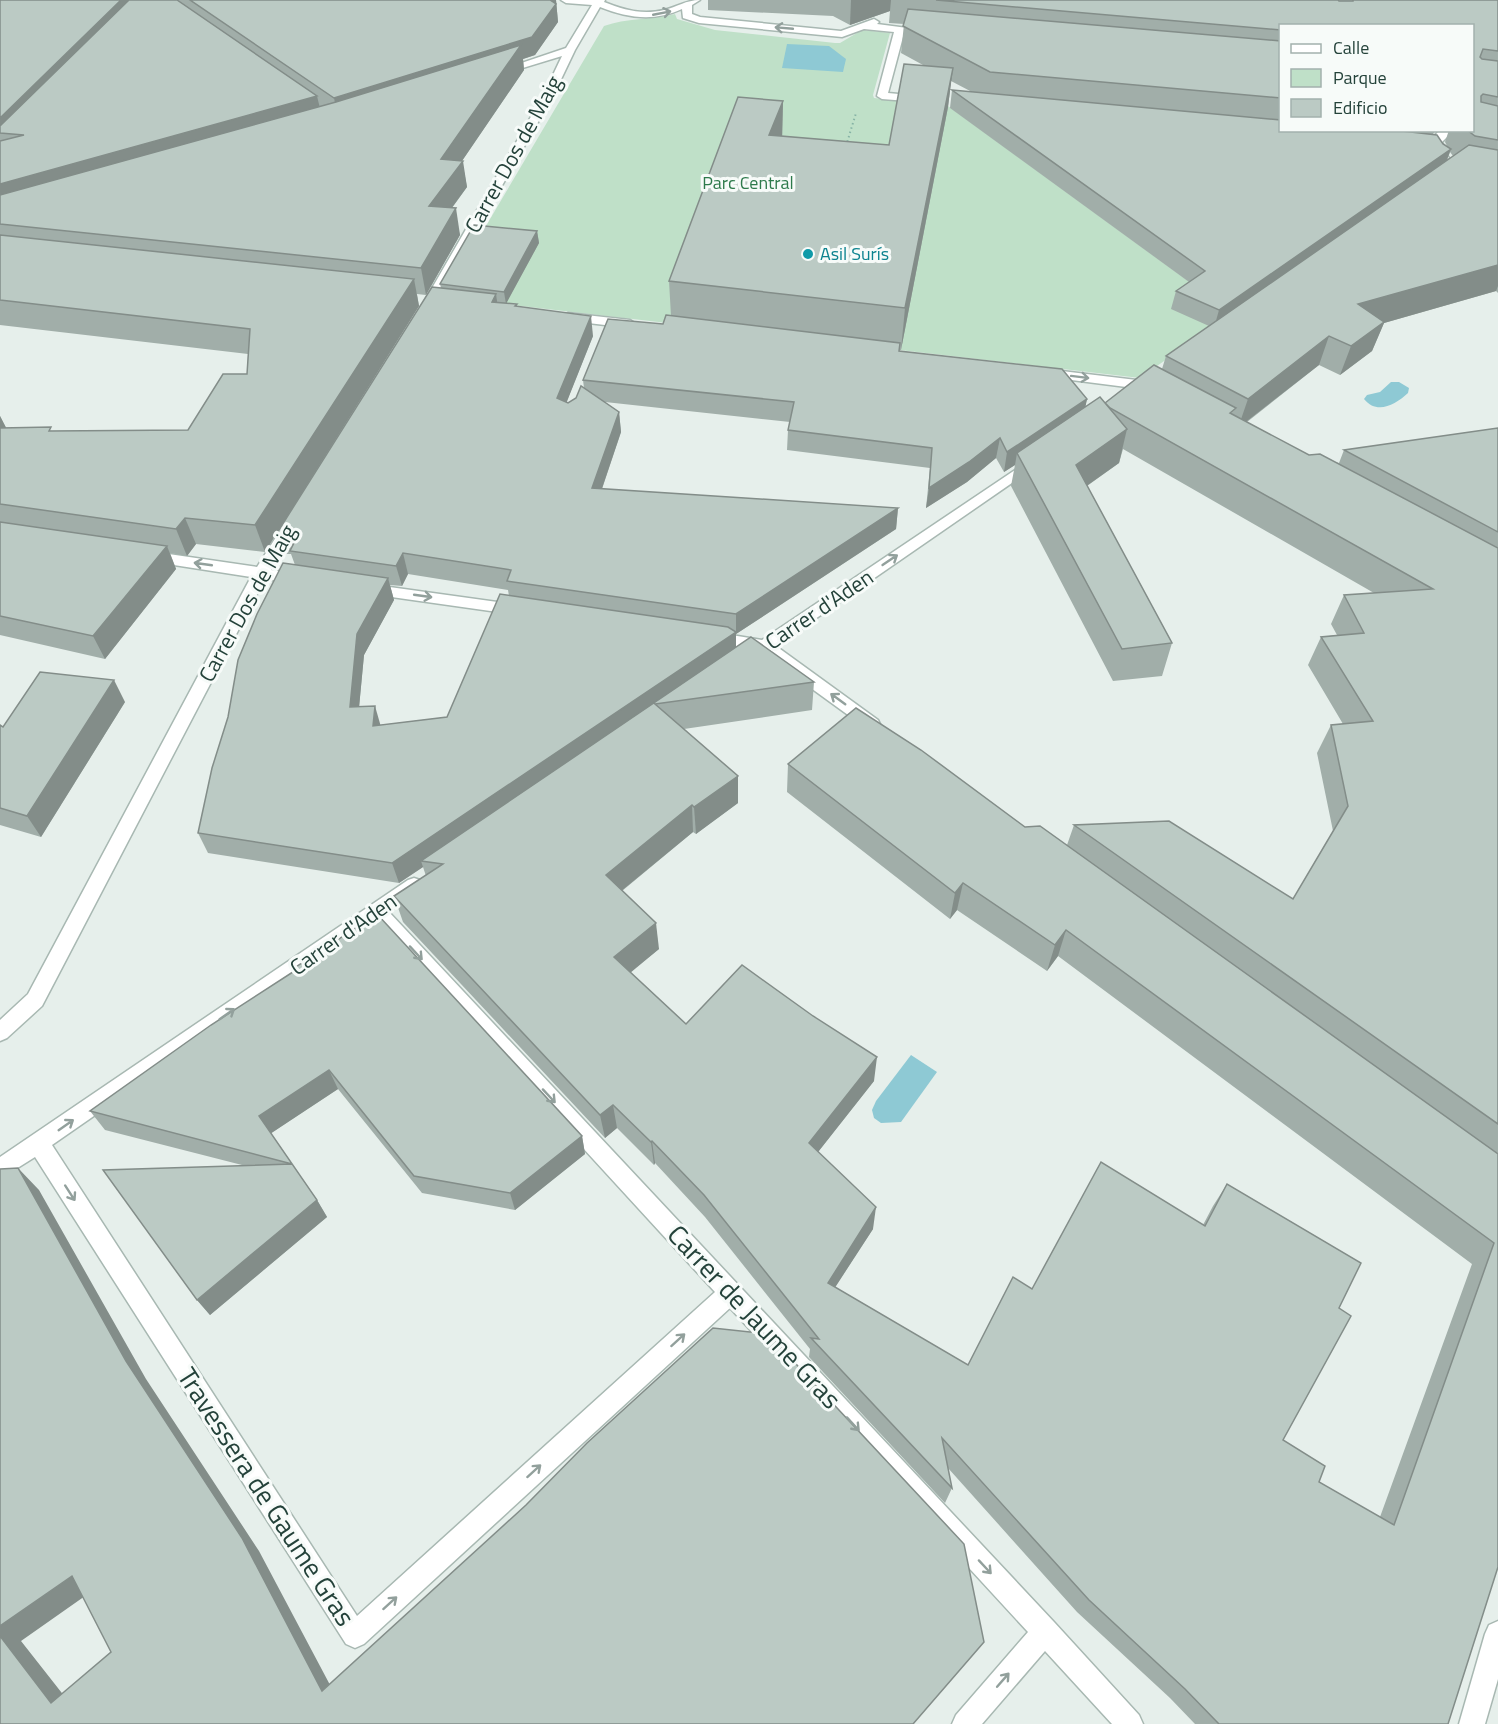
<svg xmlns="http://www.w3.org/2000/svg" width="1498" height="1724" viewBox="0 0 1498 1724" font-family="'Titillium Web',sans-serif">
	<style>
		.green { fill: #bfe0c8 }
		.water { fill: #8ec9d4 }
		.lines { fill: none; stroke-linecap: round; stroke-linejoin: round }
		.minor-casing { stroke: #a8b8b2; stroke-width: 3 }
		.path { stroke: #86b3a5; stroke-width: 2; stroke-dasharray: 1.5 3; stroke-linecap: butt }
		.minor { fill: #fff; fill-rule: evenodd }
		.wall { fill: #a1aea9; fill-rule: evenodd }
		.shaded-wall { fill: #838d89 }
		.building { fill: #bbcac4; stroke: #838d89; stroke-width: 1.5 }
		.oneway { stroke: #92a09c }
		.culture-dot { fill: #0f9aa8; stroke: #f7fbf9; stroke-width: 2 }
		.labels { text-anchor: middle; stroke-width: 6; stroke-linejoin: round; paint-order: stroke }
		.far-park-label { font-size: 18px; fill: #2d7a4b; stroke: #f7fbf9 }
		.far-culture-label { font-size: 18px; fill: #0d838f; stroke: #f7fbf9; text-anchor: start }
		.street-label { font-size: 22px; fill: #24423a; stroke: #f7fbf9 }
		.near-street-label { font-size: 27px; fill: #24423a; stroke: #f7fbf9 }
	</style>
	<rect width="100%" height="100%" fill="#e6efeb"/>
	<path class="green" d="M 675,14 L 677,19 L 715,30 L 835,43 L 840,43 L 862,30 L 890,33 L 873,95 L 874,98 L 948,106 L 1232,313 L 1140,378 L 444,297 L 604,26 C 626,18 651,20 675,14 Z"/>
	<g class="water">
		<path d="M 787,44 L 829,46 L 846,59 L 843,72 L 782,68 Z"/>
		<path d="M 1391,382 L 1399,382 L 1409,388 L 1408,393 C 1395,405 1377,415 1364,399 L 1367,395 L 1380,392 Z"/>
		<path d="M 911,1055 L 937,1072 L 901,1122 L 881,1123 L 874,1118 L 872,1110 L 876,1101 Z"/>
	</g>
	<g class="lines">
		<g class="minor-casing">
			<g id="minor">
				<path d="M 561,0 L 605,0 L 604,2 C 624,10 642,15 664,10 C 677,7 686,0 700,0 L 692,5 L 692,14 L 700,17 L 841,31 L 874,19 L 879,22 L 877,24 L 915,29 L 915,33 L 904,33 L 888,93 L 920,96 L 925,99 L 920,102 L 882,99 L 877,96 L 894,32 L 864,29 L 842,37 L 699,23 L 683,18 L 682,9 C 654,22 628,18 600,7 L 575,50 L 554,94 L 432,309 L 431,312 L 421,312 L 420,309 L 544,94 L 562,56 L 500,75 L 495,72 L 566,48 L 592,5 L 566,3 Z"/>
				<path d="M 1440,130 L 1454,130 L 1442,142 L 1443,150 L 1449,158 L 1443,161 C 1428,155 1428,141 1440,130 Z"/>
				<path d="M 568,313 L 630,320 L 636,324 L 630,328 L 563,320 L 562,317 Z"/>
				<path d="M 1045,369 L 1145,381 L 1161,390 L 1154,394 L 1142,389 L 1040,376 L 1038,373 L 1040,370 Z"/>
				<path d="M 1033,458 L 1038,459 L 1040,462 L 1038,465 L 776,646 L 878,720 L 880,724 L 878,728 L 872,730 L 866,728 L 764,654 L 744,666 L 738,664 L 736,660 L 748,649 L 713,644 L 707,642 L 705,638 L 707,634 L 713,632 L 762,640 Z"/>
				<path d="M 292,518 L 299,523 L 271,570 L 299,574 L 307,579 L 299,584 L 265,579 L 42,1006 L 7,1038 L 0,1041 L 0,1020 L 28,994 L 251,577 L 148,561 L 140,556 L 148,551 L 257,567 L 287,520 Z"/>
				<path d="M 368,584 L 519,605 L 525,606 L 527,610 L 525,614 L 519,615 L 363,593 L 360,589 L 363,585 Z"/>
				<path d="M 414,878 L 420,880 L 423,885 L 420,890 L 389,912 L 1054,1622 L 1139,1715 L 1143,1724 L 1112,1724 L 1045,1651 L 982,1724 L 952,1724 L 956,1715 L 1028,1632 L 730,1308 L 364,1644 L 355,1648 L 346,1644 L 35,1157 L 0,1179 L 0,1157 L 408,880 ZM 375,921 L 715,1292 L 357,1616 L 52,1145 Z"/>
				<path d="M 1498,1621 L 1498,1679 L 1485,1724 L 1459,1724 L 1485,1634 L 1489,1625 Z"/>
			</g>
		</g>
		<path class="path" d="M 846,146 L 856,113"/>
		<use href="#minor" class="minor"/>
	</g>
	<g class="wall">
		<path d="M 0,0 L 556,0 L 558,22 L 535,55 L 523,59 L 524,70 L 462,161 L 467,187 L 452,208 L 460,235 L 426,295 L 417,294 L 419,306 L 265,552 L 196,544 L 187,556 L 170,553 L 176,569 L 105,659 L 0,635 L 0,416 L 6,428 L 53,431 L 188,430 L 247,374 L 248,354 L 0,325 Z"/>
		<path d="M 708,0 L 1498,0 L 1498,293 L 1496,291 L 1384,323 L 1372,351 L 1340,375 L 1319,365 L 1247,422 L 1309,455 L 1339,463 L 1344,450 L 1498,428 L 1498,1567 L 1448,1724 L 1195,1724 L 1170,1698 L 1077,1612 L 948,1468 L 952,1488 L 945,1503 L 809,1357 L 810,1349 L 705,1217 L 655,1163 L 654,1165 L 617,1128 L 605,1138 L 403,922 L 394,896 L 426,876 L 423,867 L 399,883 L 208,853 L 198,833 L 295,565 L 291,554 L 284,554 L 277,533 L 441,288 L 440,284 L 537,231 L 539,243 L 506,303 L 517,304 L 517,306 L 593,336 L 566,403 L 568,403 L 576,398 L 584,388 L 583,380 L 663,324 L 671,316 L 669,281 L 783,101 L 782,136 L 889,145 L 923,65 L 901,53 L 904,24 L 889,23 L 890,11 L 850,25 L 833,16 L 708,10 ZM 1281,26 L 1473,26 L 1473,130 L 1449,130 L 1445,142 L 1447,146 L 1433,134 L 1435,131 L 1437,130 L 1281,130 ZM 951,81 L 972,92 L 952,90 L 950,108 L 1189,282 L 1176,291 L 1171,309 L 1209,326 L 1166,356 L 1162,369 L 1105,403 L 1085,407 L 1087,399 L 899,351 L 901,350 L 948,107 ZM 1450,152 L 1453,156 L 1447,161 ZM 605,402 L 790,422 L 788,430 L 787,450 L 930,468 L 926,508 L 967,482 L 996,458 L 1004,472 L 1015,465 L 1011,486 L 1113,681 L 1162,676 L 1172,643 L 1087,486 L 1119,463 L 1123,449 L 1374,593 L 1344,595 L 1331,624 L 1337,635 L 1321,637 L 1308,665 L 1343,724 L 1331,725 L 1317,753 L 1333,831 L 1293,899 L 1074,825 L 1067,845 L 1025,827 L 788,764 L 787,792 L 950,919 L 957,910 L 1047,971 L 1058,956 L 1472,1264 L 1380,1517 L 1319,1482 L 1283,1440 L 1339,1308 L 1227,1184 L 1213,1206 L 1203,1225 L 1032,1289 L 968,1365 L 835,1287 L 873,1229 L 818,1152 L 874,1081 L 686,1024 L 630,972 L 659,949 L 622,891 L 693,832 L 696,834 L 738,803 L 684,729 L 812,710 L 814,682 L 736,647 L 736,634 L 896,529 L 898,508 L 602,489 L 621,432 L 619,412 ZM 408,574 L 508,590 L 509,596 L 447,717 L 380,725 L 359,707 L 364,655 L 394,600 L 390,585 L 402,586 Z"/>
		<path d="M 125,702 L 41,837 L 0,825 L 0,725 L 3,727 Z"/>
		<path d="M 294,968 L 582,1136 L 585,1154 L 515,1210 L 422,1193 L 338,1089 L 271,1133 L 317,1200 L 327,1217 L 210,1315 L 197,1300 L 242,1165 L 105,1130 L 90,1111 L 295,970 Z"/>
	</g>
	<g class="shaded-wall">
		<path d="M 121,0 L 145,0 L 0,133 L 0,118 Z"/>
		<path d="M 542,0 L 556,0 L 558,22 L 535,55 L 523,59 L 524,70 L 451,177 L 463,161 L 467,187 L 434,232 L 338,117 L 334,98 Z"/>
		<path d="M 851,0 L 891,0 L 890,11 L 850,25 Z"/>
		<path d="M 953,68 L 948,107 L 901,350 L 905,308 Z"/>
		<path d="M 317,96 L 323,121 L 0,213 L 0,184 Z"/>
		<path d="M 783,101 L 782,142 L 769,135 Z"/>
		<path d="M 1451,149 L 1444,167 L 1214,328 L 1219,310 Z"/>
		<path d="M 456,208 L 460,235 L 426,295 L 421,268 Z"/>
		<path d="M 537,231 L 539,243 L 506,304 L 504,292 Z"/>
		<path d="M 1498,265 L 1498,286 L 1496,291 L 1384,323 L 1372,351 L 1340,375 L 1351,346 L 1358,304 Z"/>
		<path d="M 414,279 L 419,306 L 265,552 L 255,525 Z"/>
		<path d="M 496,294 L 499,315 L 492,302 Z"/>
		<path d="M 591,316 L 593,336 L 560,419 L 557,398 Z"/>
		<path d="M 1329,336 L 1319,365 L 1238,428 L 1248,399 Z"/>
		<path d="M 1087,399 L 1083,419 L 1017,453 L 1015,465 L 1004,472 L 1007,452 Z"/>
		<path d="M 619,412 L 621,432 L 595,509 L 592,488 Z"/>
		<path d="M 0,416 L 13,441 L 0,444 Z"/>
		<path d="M 1127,429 L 1119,463 L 1068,499 L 1076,465 Z"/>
		<path d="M 1000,438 L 996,458 L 967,482 L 926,508 L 929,488 Z"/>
		<path d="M 898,508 L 896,529 L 736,634 L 736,614 Z"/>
		<path d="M 185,518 L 196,544 L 187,556 L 176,529 Z"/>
		<path d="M 167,546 L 176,569 L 105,659 L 93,636 Z"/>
		<path d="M 403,553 L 408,574 L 402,586 L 396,566 Z"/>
		<path d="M 388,578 L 394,600 L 364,655 L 357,729 L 350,707 L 357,634 Z"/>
		<path d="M 736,632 L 736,654 L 655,704 L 421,861 L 423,867 L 399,883 L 392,863 Z"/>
		<path d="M 114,680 L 125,702 L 41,837 L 27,816 Z"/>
		<path d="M 375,706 L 381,727 L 373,726 Z"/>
		<path d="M 738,776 L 738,803 L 696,834 L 694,807 Z"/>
		<path d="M 692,805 L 693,832 L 609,901 L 606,875 Z"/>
		<path d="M 963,883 L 957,910 L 950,919 L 955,893 Z"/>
		<path d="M 656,923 L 659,949 L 618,983 L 614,957 Z"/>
		<path d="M 1066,930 L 1058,956 L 1047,971 L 1055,945 Z"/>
		<path d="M 877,1057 L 874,1081 L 807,1166 L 809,1143 Z"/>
		<path d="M 329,1070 L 338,1089 L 270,1134 L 259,1116 Z"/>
		<path d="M 613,1105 L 617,1128 L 605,1138 L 600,1115 Z"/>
		<path d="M 582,1136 L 585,1154 L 515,1210 L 510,1193 Z"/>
		<path d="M 652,1141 L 655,1163 L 654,1165 L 651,1142 Z"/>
		<path d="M 18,1168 L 39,1190 L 146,1379 L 259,1551 L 338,1700 L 322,1691 L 126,1361 Z"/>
		<path d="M 317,1200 L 327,1217 L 210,1315 L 197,1300 Z"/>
		<path d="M 876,1207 L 873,1229 L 825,1303 L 828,1283 Z"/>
		<path d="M 72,1576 L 95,1589 L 21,1641 L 76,1711 L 51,1703 L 0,1636 L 0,1626 Z"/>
	</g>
	<g class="building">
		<path d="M 0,0 L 121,0 L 0,118 Z"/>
		<path d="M 129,0 L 177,0 L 317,96 L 0,184 L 0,141 L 24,135 L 0,133 L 0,126 Z"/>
		<path d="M 190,0 L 550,0 L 556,4 L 532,37 L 334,98 Z"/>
		<path d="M 936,0 L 1338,0 L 1339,1 L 1353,1 L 1353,0 L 1498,0 L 1498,51 L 1483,49 L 1480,57 L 1482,59 L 1498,61 L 1498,97 L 1483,94 L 1481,96 L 1481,102 L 1498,106 L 1498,140 L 1475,136 L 1467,130 L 1473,130 L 1473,26 L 1281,26 L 1281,30 Z"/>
		<path d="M 908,9 L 1281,41 L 1281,98 L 990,72 L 903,26 Z"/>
		<path d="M 521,45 L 441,159 L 463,161 L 429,206 L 456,208 L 421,268 L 0,224 L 0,195 L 336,102 Z"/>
		<path d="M 904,64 L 953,68 L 905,308 L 669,281 L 738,97 L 783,101 L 769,135 L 889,145 Z"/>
		<path d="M 952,90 L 1281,120 L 1281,130 L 1393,130 L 1437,135 L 1443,144 L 1451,149 L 1219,310 L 1176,291 L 1205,271 Z"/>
		<path d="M 1469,145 L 1498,150 L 1498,265 L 1358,304 L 1384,322 L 1351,346 L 1329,336 L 1248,399 L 1166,356 Z"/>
		<path d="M 474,225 L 537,231 L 504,292 L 440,284 Z"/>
		<path d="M 0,235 L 414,279 L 255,525 L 185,518 L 176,529 L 0,504 L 0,428 L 51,427 L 49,431 L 188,430 L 223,374 L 247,374 L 250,329 L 0,300 Z"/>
		<path d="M 432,287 L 496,294 L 492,302 L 517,304 L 515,306 L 591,316 L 557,398 L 568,403 L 576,398 L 581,386 L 619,412 L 592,488 L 898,508 L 736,614 L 507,581 L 511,570 L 403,553 L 396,566 L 290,551 L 298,535 L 277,533 Z"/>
		<path d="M 666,315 L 900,343 L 899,351 L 1062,369 L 1087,399 L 1007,452 L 1000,438 L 969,462 L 929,488 L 932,448 L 788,430 L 794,402 L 583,380 L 608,319 L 663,324 Z"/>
		<path d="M 1154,365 L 1236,408 L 1230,413 L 1309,455 L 1320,454 L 1498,548 L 1498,1124 L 1074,825 L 1169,821 L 1293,899 L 1348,806 L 1331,725 L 1373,721 L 1321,637 L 1364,633 L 1344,595 L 1433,589 L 1110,408 L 1105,403 Z"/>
		<path d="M 1100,397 L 1127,429 L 1076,465 L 1172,643 L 1122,649 L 1017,453 Z"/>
		<path d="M 1498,428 L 1498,532 L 1344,450 Z"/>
		<path d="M 0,522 L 167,546 L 93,636 L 0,616 Z"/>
		<path d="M 283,563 L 388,578 L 357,634 L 350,707 L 375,706 L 373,726 L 447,717 L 500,594 L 728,627 L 736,632 L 392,863 L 198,833 L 212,768 L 228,717 L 238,660 L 257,614 Z"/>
		<path d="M 751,637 L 814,682 L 655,704 L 738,776 L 694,807 L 692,805 L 606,875 L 656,923 L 614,957 L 686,1024 L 742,965 L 813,1016 L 877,1057 L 809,1143 L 876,1207 L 828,1283 L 968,1365 L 1013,1277 L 1032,1289 L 1101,1162 L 1205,1226 L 1227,1184 L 1361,1263 L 1339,1308 L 1351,1316 L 1283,1440 L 1325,1466 L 1319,1482 L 1394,1525 L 1494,1243 L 1066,930 L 1055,945 L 963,883 L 955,893 L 788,764 L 856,708 L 921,750 L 1025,827 L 1040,826 L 1498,1154 L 1498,1567 L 1448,1724 L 1219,1724 L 1185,1689 L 1089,1600 L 942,1438 L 952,1488 L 811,1338 L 819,1339 L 704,1195 L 652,1141 L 651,1142 L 613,1105 L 600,1115 L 394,896 L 443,864 L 421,861 Z"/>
		<path d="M 40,672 L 114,680 L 27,816 L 0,808 L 0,725 L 3,727 Z"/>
		<path d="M 377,914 L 582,1136 L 510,1193 L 414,1176 L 329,1070 L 259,1116 L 317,1200 L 197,1300 L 103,1170 L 292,1164 L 90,1111 L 211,1025 L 296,970 L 294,968 Z"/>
		<path d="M 18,1168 L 126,1361 L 242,1538 L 322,1691 L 526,1505 L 587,1443 L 713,1328 L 768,1334 L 964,1544 L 984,1642 L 913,1724 L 0,1724 L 0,1636 L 51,1703 L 111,1652 L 72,1576 L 0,1626 L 0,1169 Z"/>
	</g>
	<defs><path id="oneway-shaft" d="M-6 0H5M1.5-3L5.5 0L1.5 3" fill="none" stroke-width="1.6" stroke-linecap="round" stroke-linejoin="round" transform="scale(1.5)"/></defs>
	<g class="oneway">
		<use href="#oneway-shaft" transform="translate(662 13) rotate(-11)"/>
		<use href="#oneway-shaft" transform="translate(784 28) rotate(-175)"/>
		<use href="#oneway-shaft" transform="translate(1080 377) rotate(7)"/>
		<use href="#oneway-shaft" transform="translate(890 560) rotate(-34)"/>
		<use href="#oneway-shaft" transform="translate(203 564) rotate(-172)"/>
		<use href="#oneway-shaft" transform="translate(423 596) rotate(8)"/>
		<use href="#oneway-shaft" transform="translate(838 699) rotate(-144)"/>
		<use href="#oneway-shaft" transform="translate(416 953) rotate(47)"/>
		<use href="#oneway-shaft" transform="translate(227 1014) rotate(-35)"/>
		<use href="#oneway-shaft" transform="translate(549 1096) rotate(47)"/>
		<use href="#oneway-shaft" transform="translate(66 1125) rotate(-35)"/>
		<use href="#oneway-shaft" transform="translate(70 1193) rotate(57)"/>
		<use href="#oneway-shaft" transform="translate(678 1340) rotate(-42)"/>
		<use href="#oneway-shaft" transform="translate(853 1424) rotate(47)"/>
		<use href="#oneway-shaft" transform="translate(534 1471) rotate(-42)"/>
		<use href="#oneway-shaft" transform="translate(985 1567) rotate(47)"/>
		<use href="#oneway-shaft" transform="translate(390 1603) rotate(-42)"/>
		<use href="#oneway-shaft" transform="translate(1003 1680) rotate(-49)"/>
	</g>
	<circle class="culture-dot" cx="808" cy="254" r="6"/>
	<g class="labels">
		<g class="far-park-label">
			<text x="748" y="189">Parc Central</text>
		</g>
		<g class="far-culture-label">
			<text x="820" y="260">Asil Surís</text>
		</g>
		<g class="street-label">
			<text transform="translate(513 154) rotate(-61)" y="8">Carrer Dos de Maig</text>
			<text transform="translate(247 603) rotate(-61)" y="8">Carrer Dos de Maig</text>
			<text transform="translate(819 609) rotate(-34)" y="8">Carrer d'Aden</text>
			<text transform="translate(343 934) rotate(-35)" y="8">Carrer d'Aden</text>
		</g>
		<g class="near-street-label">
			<text transform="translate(754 1317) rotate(47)" y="9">Carrer de Jaume Gras</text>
			<text transform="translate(266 1497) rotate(57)" y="9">Travessera de Gaume Gras</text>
		</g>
	</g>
	<rect x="1279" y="24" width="195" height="108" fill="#f7fbf9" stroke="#a3b1ad" stroke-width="1.5"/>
	<rect x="1291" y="44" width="30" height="9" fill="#ffffff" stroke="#a3b1ad" stroke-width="1.5"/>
	<text x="1333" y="54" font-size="18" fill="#24423a">Calle</text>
	<rect x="1291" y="69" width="30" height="18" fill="#bfe0c8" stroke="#a3b1ad" stroke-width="1.5"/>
	<text x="1333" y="84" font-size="18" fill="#24423a">Parque</text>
	<rect x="1291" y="99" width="30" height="18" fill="#bbcac4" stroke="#a3b1ad" stroke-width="1.5"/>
	<text x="1333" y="114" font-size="18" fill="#24423a">Edificio</text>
</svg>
